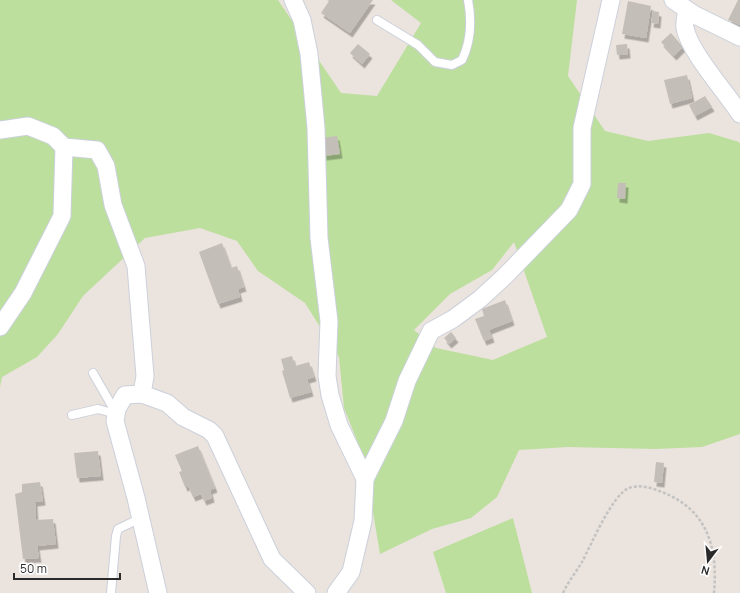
<svg xmlns="http://www.w3.org/2000/svg" width="740" height="593" viewBox="0 0 740 593" font-family="Manrope,sans-serif">
	<style>
		.green { fill: #bcdf9d; fill-rule: evenodd }
		.building { fill: #c4beb8; filter: url(#shadow) }
		.lines { fill: none; stroke-linecap: round; stroke-linejoin: round }
		.lane-casing { stroke: #cbd0db; stroke-width: 10 }
		.street-casing { stroke: #cbd0db; stroke-width: 19 }
		.path { stroke: #c3c3c3; stroke-width: 2.5; stroke-dasharray: 3 2; stroke-linecap: butt }
		.lane { stroke: #fff; stroke-width: 8 }
		.street { stroke: #fff; stroke-width: 17 }
	</style>
	<defs>
		<filter id="shadow"><feDropShadow dx="2.5" dy="4.5" stdDeviation="0" flood-color="#0004"/></filter>
	</defs>
	<rect width="100%" height="100%" fill="#ebe3dd"/>
	<g class="green">
		<path d="M 0,0 L 278,0 L 341,93 L 377,96 L 421,23 L 391,0 L 577,0 L 568,76 L 605,131 L 648,141 L 709,133 L 739,142 L 740,144 L 740,434 L 702,447 L 655,449 L 568,447 L 519,450 L 497,497 L 471,518 L 432,529 L 380,554 L 364,458 L 344,408 L 339,357 L 305,303 L 258,271 L 237,241 L 200,228 L 145,238 L 83,296 L 58,334 L 37,357 L 2,377 L 0,387 ZM 514,242 L 547,337 L 493,360 L 436,348 L 414,330 L 450,294 L 492,270 Z"/>
		<path d="M 513,518 L 532,593 L 446,593 L 433,552 Z"/>
	</g>
	<g class="building">
		<path d="M 327,0 L 373,0 L 350,33 L 321,13 L 329,1 Z"/>
		<path d="M 738,0 L 740,0 L 740,25 L 728,20 Z"/>
		<path d="M 628,1 L 651,6 L 646,38 L 622,34 Z"/>
		<path d="M 653,11 L 659,12 L 658,24 L 651,23 Z"/>
		<path d="M 671,33 L 683,47 L 674,56 L 661,42 Z"/>
		<path d="M 358,44 L 370,54 L 362,64 L 350,53 Z"/>
		<path d="M 627,44 L 628,54 L 617,55 L 616,45 Z"/>
		<path d="M 687,75 L 692,98 L 670,104 L 664,80 Z"/>
		<path d="M 705,96 L 712,107 L 695,116 L 689,105 Z"/>
		<path d="M 337,136 L 340,154 L 324,156 L 321,138 Z"/>
		<path d="M 618,183 L 626,183 L 625,199 L 617,198 Z"/>
		<path d="M 222,243 L 231,268 L 237,266 L 244,287 L 238,289 L 240,297 L 218,304 L 199,252 Z"/>
		<path d="M 505,300 L 512,321 L 489,330 L 492,338 L 484,341 L 475,319 L 484,316 L 482,309 Z"/>
		<path d="M 451,332 L 456,338 L 449,344 L 444,338 Z"/>
		<path d="M 292,356 L 295,366 L 309,362 L 314,377 L 307,379 L 311,392 L 290,398 L 282,371 L 284,370 L 281,359 Z"/>
		<path d="M 198,446 L 215,488 L 210,490 L 212,498 L 204,501 L 201,494 L 193,497 L 188,486 L 185,487 L 179,472 L 182,471 L 175,455 Z"/>
		<path d="M 98,451 L 101,476 L 77,478 L 74,453 Z"/>
		<path d="M 656,462 L 664,463 L 662,483 L 654,482 Z"/>
		<path d="M 40,482 L 43,501 L 35,502 L 36,520 L 53,519 L 56,544 L 37,546 L 39,558 L 23,559 L 15,494 L 22,492 L 22,484 Z"/>
	</g>
	<g class="lines">
		<g class="lane-casing">
			<g id="lane">
				<path d="M 377,20 L 418,45 L 435,62 L 452,65 L 462,60 C 471,41 472,21 468,0"/>
				<path d="M 93,373 L 116,413"/>
				<path d="M 72,415 L 98,409 L 116,414"/>
				<path d="M 111,593 L 116,536 L 118,529 L 141,518"/>
			</g>
		</g>
		<g class="street-casing">
			<g id="street">
				<path d="M 293,0 L 302,20 L 309,54 L 316,128 L 319,238 L 329,321 L 327,376 L 330,395 L 339,425 L 365,479"/>
				<path d="M 673,0 L 695,15 L 740,37"/>
				<path d="M 687,10 C 686,15 684,22 685,28 C 689,51 726,92 740,114"/>
				<path d="M 0,130 L 28,126 L 53,136 L 64,147 L 97,150 L 106,166 L 113,205 L 136,266 L 145,376 L 142,394"/>
				<path d="M 0,327 L 23,293 L 62,216 L 64,147"/>
				<path d="M 158,593 L 136,498 L 115,421 L 117,409 L 125,395 L 142,394 L 167,403 L 183,417 L 209,430 L 215,436 L 272,559 L 307,593"/>
				<path d="M 336,593 L 351,572 L 363,521 L 365,479 L 394,421 L 407,381 L 431,331 L 453,319 L 480,299 L 505,276 L 569,210 L 582,184 L 582,128 L 611,0"/>
			</g>
		</g>
		<path class="path" d="M 563,593 C 568,582 576,572 582,562 C 591,545 612,495 629,488 C 640,484 652,488 662,492 C 708,510 718,548 714,593"/>
		<use href="#lane" class="lane"/>
		<use href="#street" class="street"/>
	</g>
	<g transform="translate(708 561) rotate(196)" stroke="#ffffff" stroke-width="3" paint-order="stroke">
	<path d="M0-3L7 15L0 10L-7 15Z" fill="#2a2a2a"/>
	<text y="-6" font-size="11" font-weight="bold" text-anchor="middle" fill="#2a2a2a">N</text>
	</g>
	<path d="M14 573v6h106v-6" fill="none" stroke="#2a2a2a" stroke-width="2"/>
	<text x="20" y="573" font-size="12" fill="#2a2a2a" stroke="#ffffff" stroke-width="3" paint-order="stroke">50 m</text>
</svg>
